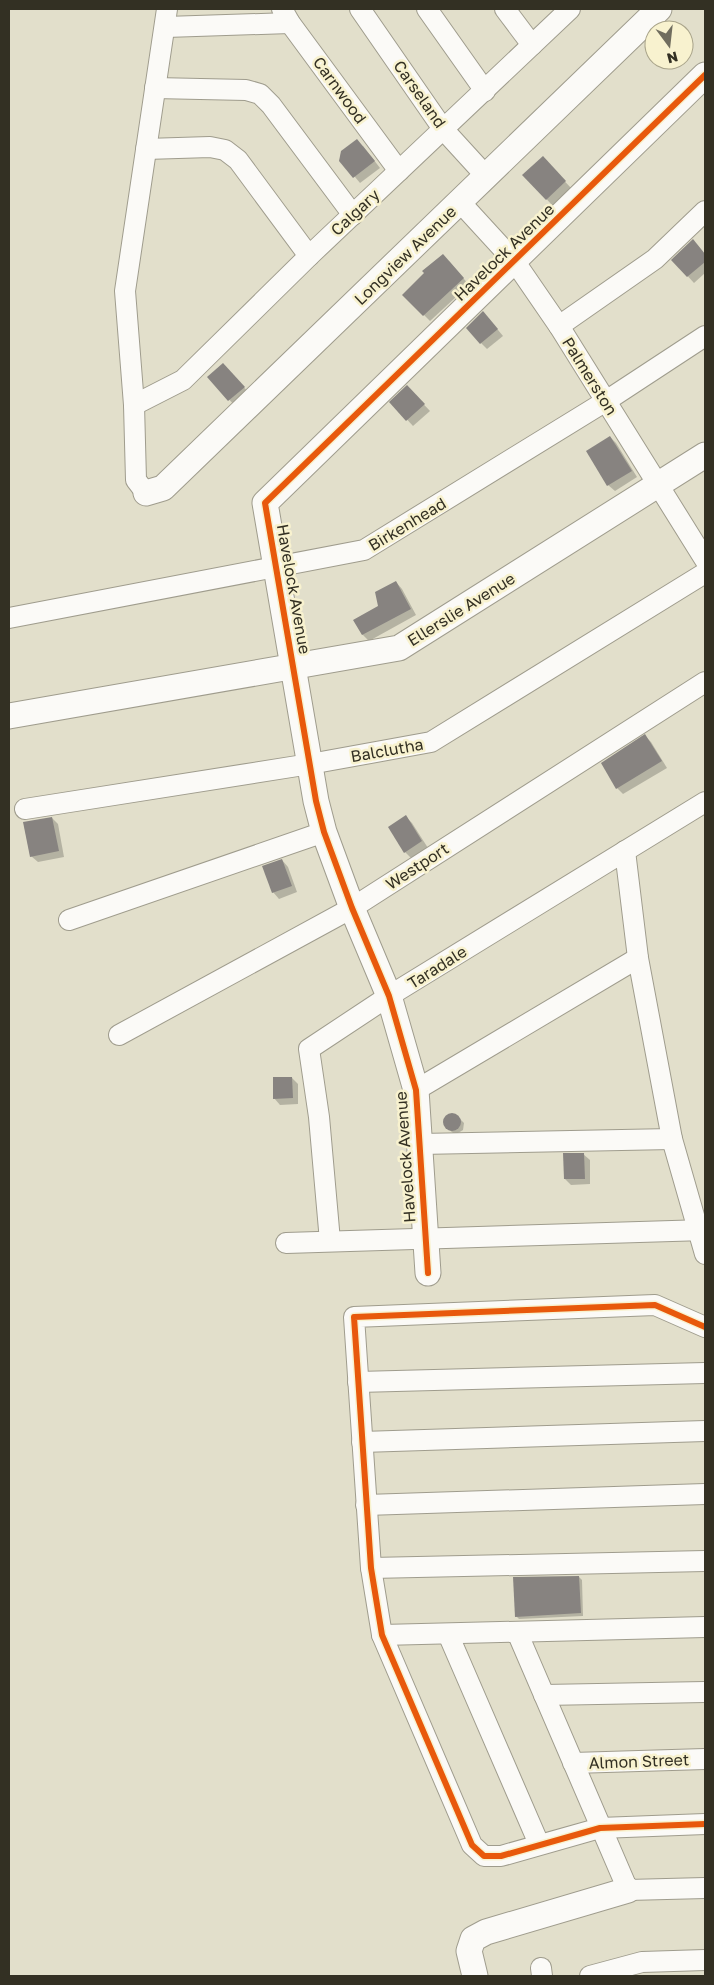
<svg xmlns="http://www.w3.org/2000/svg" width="714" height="1985" viewBox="0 0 714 1985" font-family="'Golos Text',sans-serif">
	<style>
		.shadow { fill: #0003 }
		.building { fill: #878380 }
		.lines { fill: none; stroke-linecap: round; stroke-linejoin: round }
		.minor-casing { stroke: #9f9c8d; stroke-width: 22 }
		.tertiary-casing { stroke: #9f9c8d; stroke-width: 27 }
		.minor { stroke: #fbfaf7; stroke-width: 20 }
		.tertiary { stroke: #fbfaf7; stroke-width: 25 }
		.cycleway-casing { stroke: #f8f2cf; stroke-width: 9 }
		.cycleway { stroke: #e8590c; stroke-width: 6 }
		.labels { text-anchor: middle; stroke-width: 5; stroke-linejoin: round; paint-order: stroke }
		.street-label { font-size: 16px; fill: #333023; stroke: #f8f2cf }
	</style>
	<rect width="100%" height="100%" fill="#e2dfcb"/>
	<g class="shadow">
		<path d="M 363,146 L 380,168 L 360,183 L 341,160 Z"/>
		<path d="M 543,158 L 571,188 L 553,206 L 524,175 Z"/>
		<path d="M 699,247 L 705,255 L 705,273 L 694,283 L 673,260 Z"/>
		<path d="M 449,261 L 469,285 L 430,321 L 404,295 Z"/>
		<path d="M 489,319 L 503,336 L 487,349 L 481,343 Z"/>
		<path d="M 229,371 L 250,394 L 235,406 L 209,377 Z"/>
		<path d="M 413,393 L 430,411 L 413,426 L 391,402 Z"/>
		<path d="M 610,437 L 616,443 L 637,477 L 615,491 L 608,485 Z"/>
		<path d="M 396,582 L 402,589 L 416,615 L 369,641 L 363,635 L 355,620 L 379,607 Z"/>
		<path d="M 645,736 L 651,742 L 667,768 L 623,794 L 617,788 Z"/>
		<path d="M 406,817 L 412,823 L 428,848 L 411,858 L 405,852 Z"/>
		<path d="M 52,818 L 58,824 L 64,857 L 38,862 L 31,856 Z"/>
		<path d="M 282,860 L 288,867 L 297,892 L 279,899 L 273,892 Z"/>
		<path d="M 292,1078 L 298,1084 L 298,1104 L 280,1105 L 274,1098 Z"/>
		<path d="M 455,1114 L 464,1123 L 463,1130 L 458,1133 L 453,1133 L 446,1127 L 445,1118 L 449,1115 Z"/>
		<path d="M 583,1154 L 590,1160 L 590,1184 L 571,1185 L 565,1179 Z"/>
		<path d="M 579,1577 L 582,1580 L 583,1616 L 519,1619 L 516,1616 Z"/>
	</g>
	<g class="building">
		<path d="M 357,139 L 375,161 L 353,178 L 339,161 L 341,151 Z"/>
		<path d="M 543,156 L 566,181 L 546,200 L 522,175 Z"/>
		<path d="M 693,239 L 705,254 L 705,262 L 687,277 L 671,260 Z"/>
		<path d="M 443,254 L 464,278 L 423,316 L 402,295 L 424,273 L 422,271 Z"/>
		<path d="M 483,311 L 498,329 L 480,344 L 466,328 Z"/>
		<path d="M 223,363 L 245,387 L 228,401 L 207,377 Z"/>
		<path d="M 407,385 L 425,404 L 406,421 L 389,402 Z"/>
		<path d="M 610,436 L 632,471 L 607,486 L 586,451 Z"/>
		<path d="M 396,581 L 411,609 L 362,635 L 353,620 L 378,606 L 375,592 Z"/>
		<path d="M 645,734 L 662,761 L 616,789 L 601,763 Z"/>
		<path d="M 406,815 L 422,841 L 404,853 L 388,827 Z"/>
		<path d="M 52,817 L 59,851 L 30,857 L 23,822 Z"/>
		<path d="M 282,859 L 292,886 L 272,893 L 262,866 Z"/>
		<path d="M 273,1077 L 292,1077 L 293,1098 L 273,1099 Z"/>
		<circle cx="452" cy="1122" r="9"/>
		<path d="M 563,1153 L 584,1153 L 585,1179 L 564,1179 Z"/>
		<path d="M 579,1576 L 581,1613 L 515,1617 L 513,1577 Z"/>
	</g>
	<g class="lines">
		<g class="minor-casing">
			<g id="minor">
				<path d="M 282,9 L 290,23 L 399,171"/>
				<path d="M 360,9 L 443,129 L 485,175"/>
				<path d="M 427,9 L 485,91"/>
				<path d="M 505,9 L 532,45"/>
				<path d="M 166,27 L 290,23"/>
				<path d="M 155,88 L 246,90 L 260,94 L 271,105 L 353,215"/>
				<path d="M 146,149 L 210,147 L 225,150 L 238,160 L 309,256"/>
				<path d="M 460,202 L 515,262 L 559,326 L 705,560"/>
				<path d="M 559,326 L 655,259 L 705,211"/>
				<path d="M 134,405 L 183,380 L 309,256 L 570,9"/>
				<path d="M 146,493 L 136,480 L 134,405 L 125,291 L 167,9"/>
				<path d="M 9,618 L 364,550 L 606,401 L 705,336"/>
				<path d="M 25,809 L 310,764 L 431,742 L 705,573"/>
				<path d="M 625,851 L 638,958 L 672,1139 L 705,1254"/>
				<path d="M 69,920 L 324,832"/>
				<path d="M 119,1035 L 352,908 L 705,682"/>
				<path d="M 416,1090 L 638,958"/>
				<path d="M 420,1144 L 672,1139"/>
				<path d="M 330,1241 L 319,1117 L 309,1049 L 389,996 L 705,802"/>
				<path d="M 286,1243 L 705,1230"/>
				<path d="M 705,1327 L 655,1305 L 354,1317 L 371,1568 L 382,1635 L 472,1845 L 484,1856 L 501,1856 L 600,1828 L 705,1824"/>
				<path d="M 358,1382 L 705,1373"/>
				<path d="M 362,1442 L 705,1431"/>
				<path d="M 366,1505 L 705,1494"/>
				<path d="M 371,1568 L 705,1561"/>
				<path d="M 517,1632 L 628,1890 L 705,1888"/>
				<path d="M 448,1634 L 539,1844"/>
				<path d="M 382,1635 L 705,1627"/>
				<path d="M 544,1695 L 705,1692"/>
				<path d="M 573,1763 L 705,1759"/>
				<path d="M 541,1968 L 542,1976"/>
				<path d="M 590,1976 L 642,1962 L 705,1960"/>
			</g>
		</g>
		<g class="tertiary-casing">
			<g id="tertiary">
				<path d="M 146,493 L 163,488 L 659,9"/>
				<path d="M 9,716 L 399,648 L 705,455"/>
				<path d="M 428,1273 L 416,1090 L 389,996 L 352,908 L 324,832 L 316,801 L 265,503 L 705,75"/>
				<path d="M 475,1976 L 469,1951 L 473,1939 L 486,1932 L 628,1890"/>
			</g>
		</g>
		<use href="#minor" class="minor"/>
		<use href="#tertiary" class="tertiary"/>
		<g class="cycleway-casing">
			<g id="cycleway">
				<path d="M 428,1273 L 416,1090 L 389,996 L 352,908 L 324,832 L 316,801 L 265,503 L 705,75"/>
				<path d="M 705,1327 L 655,1305 L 354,1317 L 371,1568 L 382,1635 L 472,1845 L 484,1856 L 501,1856 L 600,1828 L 705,1824"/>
			</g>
		</g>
		<use href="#cycleway" class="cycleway"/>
	</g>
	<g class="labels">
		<g class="street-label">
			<text transform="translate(340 90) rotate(54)" y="6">Carnwood</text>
			<text transform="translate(420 94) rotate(55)" y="6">Carseland</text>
			<text transform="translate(355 212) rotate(-43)" y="6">Calgary</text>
			<text transform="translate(504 252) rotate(-44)" y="6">Havelock Avenue</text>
			<text transform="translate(405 255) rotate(-44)" y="6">Longview Avenue</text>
			<text transform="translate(590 376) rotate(58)" y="6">Palmerston</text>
			<text transform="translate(407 524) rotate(-31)" y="6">Birkenhead</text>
			<text transform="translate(294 589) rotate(80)" y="6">Havelock Avenue</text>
			<text transform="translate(461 609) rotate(-32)" y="6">Ellerslie Avenue</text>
			<text transform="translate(387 750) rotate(-10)" y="6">Balclutha</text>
			<text transform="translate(417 866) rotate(-33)" y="6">Westport</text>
			<text transform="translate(437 967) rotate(-32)" y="6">Taradale</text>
			<text transform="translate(405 1157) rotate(-94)" y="6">Havelock Avenue</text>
			<text transform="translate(639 1761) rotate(-2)" y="6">Almon Street</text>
		</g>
	</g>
	<rect width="714" height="1985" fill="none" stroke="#333023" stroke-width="20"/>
	<g transform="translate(669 45) rotate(165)"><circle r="24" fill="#f8f2cf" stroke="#a9a48a"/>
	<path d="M0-4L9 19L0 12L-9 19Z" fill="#706d5e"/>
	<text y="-8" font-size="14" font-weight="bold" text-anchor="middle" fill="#333023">N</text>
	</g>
</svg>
